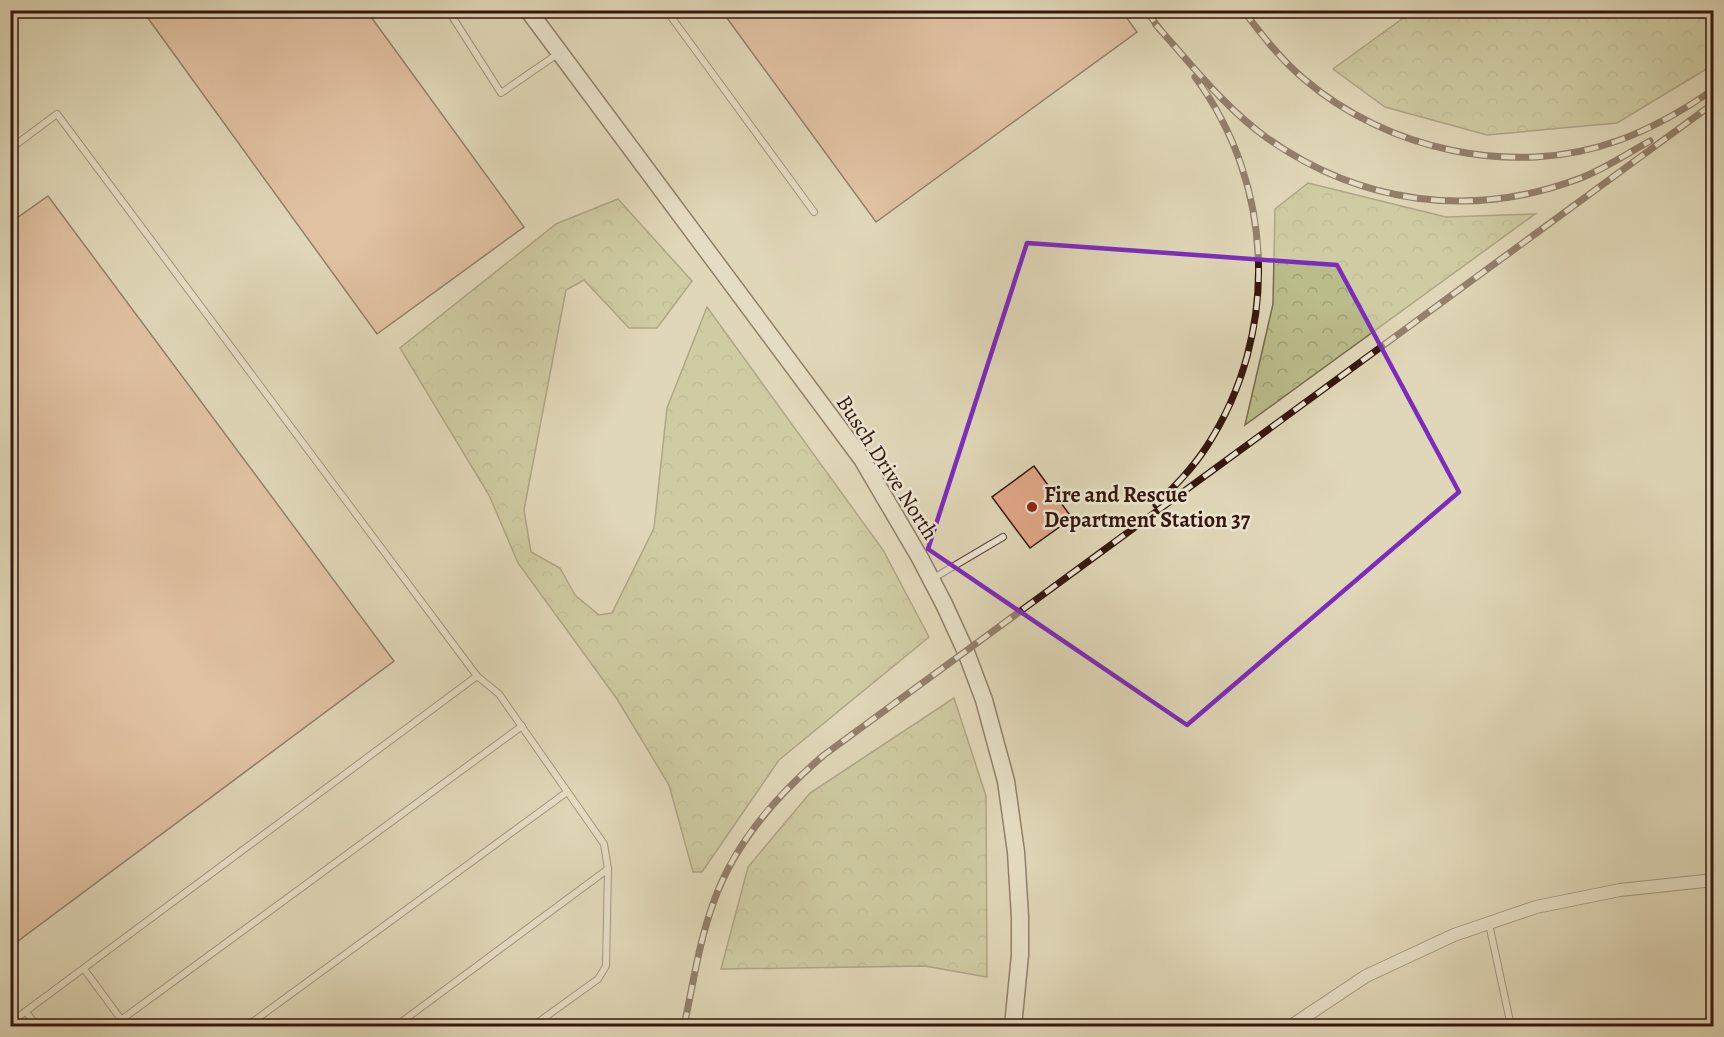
<svg xmlns="http://www.w3.org/2000/svg" width="1724" height="1037" viewBox="0 0 1724 1037" font-family="Alegreya,serif">
	<style>
		.forest { fill: url(#forest-crowns); stroke: #766a4b; stroke-width: 1.5 }
		.building { fill: #e1a788; stroke: #33170c; stroke-width: 1.5 }
		.lines { fill: none; stroke-linecap: round; stroke-linejoin: round }
		.lane-casing { stroke: #5e4737; stroke-width: 8 }
		.street-casing { stroke: #5e4737; stroke-width: 14 }
		.secondary-casing { stroke: #33170c; stroke-width: 19 }
		.lane { stroke: #ebe5d1; stroke-width: 6 }
		.street { stroke: #ebe5d1; stroke-width: 12 }
		.secondary { stroke: #ebe5d1; stroke-width: 16 }
		.rail-casing { stroke: #33170c; stroke-width: 7 }
		.rail { stroke: #ebe5d1; stroke-width: 4.5; stroke-dasharray: 14; stroke-linecap: butt }
		.marked { fill: none; stroke: #7b2cbf; stroke-width: 4.5; stroke-linejoin: round }
		.poi-dot { fill: #8f2418; stroke: #ebe5d1; stroke-width: 2 }
		.labels { text-anchor: middle; stroke-width: 5; stroke-linejoin: round; paint-order: stroke }
		.street-label { font-size: 22px; fill: #33170c; stroke: #ebe5d1 }
		.poi-label { font-size: 22px; font-weight: bold; fill: #33170c; stroke: #ebe5d1; text-anchor: start }
	</style>
	<defs>
		<pattern id="forest-crowns" width="20" height="18" patternUnits="userSpaceOnUse" patternTransform="scale(1.5)"><rect width="20" height="18" fill="#babc8a"/><path d="M2 6a3 3 0 1 1 6 0M12 15a3 3 0 1 1 6 0" fill="none" stroke="#a0a176"/></pattern>
	</defs>
	<rect width="100%" height="100%" fill="#e0d7b8"/>
	<filter id="stains"><feTurbulence type="fractalNoise" baseFrequency=".00333" numOctaves="4"/><feColorMatrix values="0 0 0 0 .2 0 0 0 0 .09 0 0 0 0 .02 0 0 0 .5 -.17"/></filter>
	<radialGradient id="worn" r=".72"><stop offset=".6" stop-color="#630" stop-opacity="0"/><stop offset="1" stop-color="#630" stop-opacity=".3"/></radialGradient>
	<g class="forest">
		<path d="M 1413,11 L 1713,11 L 1713,65 L 1617,123 L 1487,135 L 1385,107 L 1333,69 Z"/>
		<path d="M 1308,183 L 1446,217 L 1535,214 L 1245,425 L 1273,304 L 1275,209 Z"/>
		<path d="M 618,199 L 692,281 L 657,328 L 629,328 L 584,280 L 566,290 L 524,510 L 531,552 L 560,568 L 575,595 L 599,615 L 612,613 L 654,528 L 667,408 L 707,307 L 883,550 L 929,637 L 779,760 L 702,872 L 693,872 L 669,785 L 617,699 L 518,563 L 489,495 L 400,348 L 556,224 Z"/>
		<path d="M 954,698 L 986,796 L 987,977 L 925,966 L 721,969 L 748,867 L 810,793 Z"/>
	</g>
	<g class="building">
		<path d="M 142,10 L 366,10 L 524,227 L 377,334 Z"/>
		<path d="M 721,10 L 1121,10 L 1137,32 L 876,222 Z"/>
		<path d="M 48,196 L 394,661 L 10,947 L 10,223 Z"/>
		<path d="M 1034,466 L 1072,518 L 1030,548 L 992,497 Z"/>
	</g>
	<g class="lines">
		<g class="lane-casing">
			<g id="lane">
				<path d="M 448,10 L 501,93 L 559,53"/>
				<path d="M 666,10 L 814,212"/>
				<path d="M 10,149 L 57,114 L 477,676 L 10,1023"/>
				<path d="M 932,579 L 1003,537"/>
				<path d="M 477,676 L 499,694 L 604,844 L 608,869 L 606,966 L 598,979 L 533,1026"/>
				<path d="M 1489,924 L 1511,1026"/>
				<path d="M 84,969 L 126,1026"/>
				<path d="M 26,1012 L 37,1026"/>
				<path d="M 121,1020 L 522,726"/>
				<path d="M 247,1026 L 567,792"/>
				<path d="M 396,1026 L 608,869"/>
			</g>
		</g>
		<g class="street-casing">
			<path id="street" d="M 1291,1026 L 1366,976 L 1454,935 L 1536,907 L 1620,890 L 1714,880"/>
		</g>
		<g class="secondary-casing">
			<path id="secondary" d="M 528,10 L 862,459 L 920,558 L 944,604 L 966,652 L 984,700 L 1006,781 L 1016,852 L 1020,917 L 1020,955 L 1013,1026"/>
		</g>
		<use href="#lane" class="lane"/>
		<use href="#street" class="street"/>
		<use href="#secondary" class="secondary"/>
		<g class="rail-casing">
			<g id="rail">
				<path d="M 1146,10 L 1161,31"/>
				<path d="M 1243,10 C 1261,34 1281,60 1304,79 C 1387,150 1513,178 1617,141 C 1651,129 1684,110 1714,89"/>
				<path d="M 1156,25 C 1191,64 1225,108 1267,138 C 1360,204 1471,219 1578,179 C 1603,170 1626,154 1650,141"/>
				<path d="M 1156,505 C 1174,487 1193,468 1207,446 C 1280,333 1275,185 1195,77"/>
				<path d="M 684,1026 C 693,985 699,941 714,901 C 735,842 777,795 824,755 L 1714,103"/>
			</g>
		</g>
		<use href="#rail" class="rail"/>
	</g>
	<path d="M0 0H1724V1037H0ZM 1027,243 L 1337,265 L 1459,492 L 1187,725 L 928,549 Z" fill="#e0d7b8" fill-opacity=".55" fill-rule="evenodd"/>
	<path class="marked" d="M 1027,243 L 1337,265 L 1459,492 L 1187,725 L 928,549 Z"/>
	<circle class="poi-dot" cx="1032" cy="507" r="6"/>
	<g class="labels">
		<g class="street-label">
			<text transform="translate(888 467) rotate(57)" y="8">Busch Drive North</text>
		</g>
		<g class="poi-label">
			<text x="1044" y="502">Fire and Rescue<tspan x="1044" dy="25">Department Station 37</tspan></text>
		</g>
	</g>
	<rect width="1724" height="1037" fill="none" stroke="#e0d7b8" stroke-width="36"/>
	<rect x="12" y="12" width="1700" height="1013" fill="none" stroke="#33170c" stroke-width="3"/>
	<rect x="18" y="18" width="1688" height="1001" fill="none" stroke="#33170c" stroke-width="1.5"/>
	<rect width="100%" height="100%" filter="url(#stains)"/>
	<rect width="100%" height="100%" fill="url(#worn)"/>
</svg>
